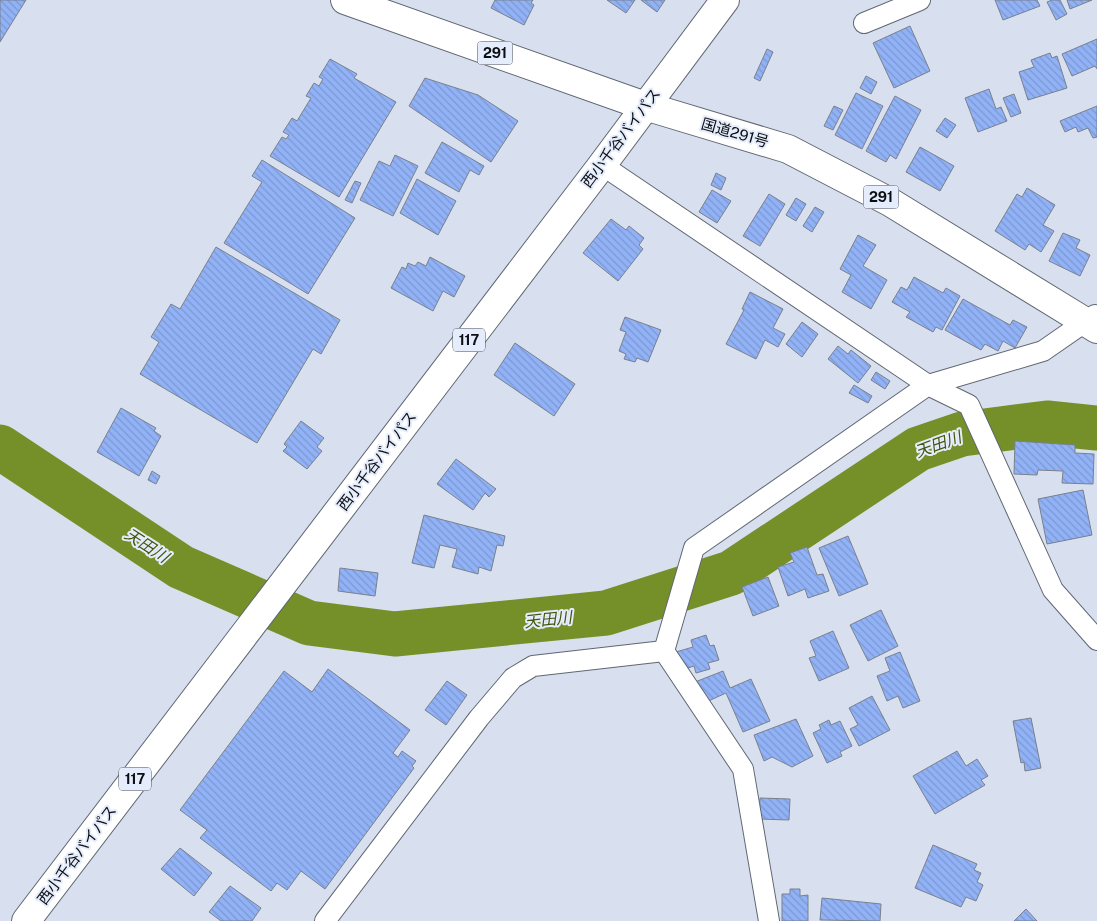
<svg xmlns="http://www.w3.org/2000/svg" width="1097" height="921" viewBox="0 0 1097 921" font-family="'Public Sans','Noto Sans JP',sans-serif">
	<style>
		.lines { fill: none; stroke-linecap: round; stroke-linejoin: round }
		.river { stroke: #758f29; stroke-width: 45 }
		.building { fill: url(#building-back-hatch); stroke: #79808d }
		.street-casing { stroke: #606773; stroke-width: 22 }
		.highway-casing { stroke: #606773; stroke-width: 30 }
		.street { stroke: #fff; stroke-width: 20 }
		.highway { stroke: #fff; stroke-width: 28 }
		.labels { text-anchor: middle; stroke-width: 4; stroke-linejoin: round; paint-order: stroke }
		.shield { fill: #e5ecfb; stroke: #4d5159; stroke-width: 1 }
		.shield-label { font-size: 14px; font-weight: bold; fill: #0c0f13 }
		.street-label { font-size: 15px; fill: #0c0f13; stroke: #e5ecfb }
		.water-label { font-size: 16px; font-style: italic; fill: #43550b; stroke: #e5ecfb }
	</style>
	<defs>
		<pattern id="building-back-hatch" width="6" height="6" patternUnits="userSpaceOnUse" patternTransform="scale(1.25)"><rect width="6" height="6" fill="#91b2f6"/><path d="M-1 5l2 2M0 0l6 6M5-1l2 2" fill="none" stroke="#7c98d2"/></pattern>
	</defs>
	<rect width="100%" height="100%" fill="#d8dfee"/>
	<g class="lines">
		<path class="river" d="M 0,447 L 181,567 L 309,623 L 395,634 L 606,613 L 731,573 L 918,449 L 962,434 L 1047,423 L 1097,428"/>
	</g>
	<g class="building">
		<path d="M 0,0 L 26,0 L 0,42 Z"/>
		<path d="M 495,0 L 533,0 L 531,3 L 534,5 L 524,25 L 491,8 Z"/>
		<path d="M 607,0 L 635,0 L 626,13 Z"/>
		<path d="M 641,0 L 665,0 L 657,12 Z"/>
		<path d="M 995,0 L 1037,0 L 1040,6 L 1003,20 Z"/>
		<path d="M 1052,0 L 1060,0 L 1067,14 L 1056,20 L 1047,2 Z"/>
		<path d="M 1067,0 L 1092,0 L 1070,9 Z"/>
		<path d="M 910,26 L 930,71 L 894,88 L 873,43 Z"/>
		<path d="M 1097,39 L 1097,69 L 1095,66 L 1072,76 L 1062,54 Z"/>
		<path d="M 767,49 L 773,52 L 760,81 L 754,78 Z"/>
		<path d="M 1050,53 L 1052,58 L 1057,56 L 1067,88 L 1028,100 L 1019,72 L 1034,67 L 1031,60 Z"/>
		<path d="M 330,59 L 357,74 L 354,78 L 396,102 L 339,197 L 270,156 L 282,137 L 286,139 L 289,135 L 283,132 L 292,118 L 297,121 L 311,98 L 306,96 L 314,83 L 319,86 L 323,79 L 319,77 Z"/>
		<path d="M 866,76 L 877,82 L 871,94 L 860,88 Z"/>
		<path d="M 425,78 L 478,95 L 518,121 L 491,162 L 409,106 Z"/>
		<path d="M 989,89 L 996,109 L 1001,107 L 1007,121 L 978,132 L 965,98 Z"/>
		<path d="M 856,93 L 883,106 L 862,149 L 835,135 Z"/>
		<path d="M 1014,94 L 1021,113 L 1011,117 L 1003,98 Z"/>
		<path d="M 895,96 L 921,110 L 896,159 L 890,155 L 886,162 L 866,151 Z"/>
		<path d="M 834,106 L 843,110 L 833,130 L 824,126 Z"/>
		<path d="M 1097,106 L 1097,137 L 1093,138 L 1088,128 L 1078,132 L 1076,127 L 1065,132 L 1060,121 Z"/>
		<path d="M 945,118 L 956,125 L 947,138 L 936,131 Z"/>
		<path d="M 442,142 L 484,166 L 479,175 L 470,170 L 459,192 L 425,173 Z"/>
		<path d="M 920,147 L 954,166 L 940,191 L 906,172 Z"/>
		<path d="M 395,155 L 418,166 L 393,216 L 360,200 L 379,161 L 390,166 Z"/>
		<path d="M 262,160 L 355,218 L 308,294 L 224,243 L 262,182 L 252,176 Z"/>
		<path d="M 716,173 L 726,178 L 721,190 L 711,185 Z"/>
		<path d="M 417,179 L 456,201 L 438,235 L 400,213 Z"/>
		<path d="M 355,181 L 361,183 L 352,203 L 345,200 Z"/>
		<path d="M 1027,188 L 1055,205 L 1043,225 L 1054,231 L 1041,252 L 1029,244 L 1025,250 L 995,231 L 1017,194 L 1022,197 Z"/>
		<path d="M 712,190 L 731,201 L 717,223 L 699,212 Z"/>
		<path d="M 769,194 L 785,204 L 760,246 L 743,236 Z"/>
		<path d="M 796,198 L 806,204 L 796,221 L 786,215 Z"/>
		<path d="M 815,207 L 824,212 L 812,232 L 803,226 Z"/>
		<path d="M 611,219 L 626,230 L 629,226 L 644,238 L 639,245 L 643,249 L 618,281 L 583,253 Z"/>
		<path d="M 1063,233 L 1080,240 L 1076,248 L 1090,255 L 1080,276 L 1049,261 Z"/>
		<path d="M 858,235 L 876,245 L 863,266 L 887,280 L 871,309 L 842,292 L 851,275 L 840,269 Z"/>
		<path d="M 216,247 L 340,320 L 321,354 L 313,349 L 257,443 L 140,374 L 159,342 L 151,337 L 171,304 L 180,309 Z"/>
		<path d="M 430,257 L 465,276 L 454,297 L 443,291 L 433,311 L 391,288 L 402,267 L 406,269 L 408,263 L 415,266 L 418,262 L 426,266 Z"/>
		<path d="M 914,277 L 943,293 L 946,288 L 960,296 L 942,330 L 936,327 L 933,332 L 906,317 L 910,312 L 892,302 L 901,287 L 907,290 Z"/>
		<path d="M 750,292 L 783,309 L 773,328 L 785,334 L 778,347 L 765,340 L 756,359 L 726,344 L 744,310 L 742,309 Z"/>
		<path d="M 963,299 L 1010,325 L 1013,320 L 1027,327 L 1015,348 L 1003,341 L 998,351 L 985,344 L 981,350 L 945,330 Z"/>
		<path d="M 625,317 L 661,330 L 648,362 L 637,358 L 635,362 L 624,359 L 626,354 L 619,351 L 626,332 L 620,330 Z"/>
		<path d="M 802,322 L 818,334 L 802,357 L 786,344 Z"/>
		<path d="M 515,343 L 575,384 L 554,416 L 494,375 Z"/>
		<path d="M 838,346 L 848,354 L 851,350 L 871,366 L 858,383 L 828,359 Z"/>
		<path d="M 876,372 L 890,381 L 885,389 L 871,380 Z"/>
		<path d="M 854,385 L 872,396 L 868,403 L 849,393 Z"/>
		<path d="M 121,408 L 156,428 L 154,431 L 161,436 L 139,476 L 97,452 Z"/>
		<path d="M 301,421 L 324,438 L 317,447 L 322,451 L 307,469 L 283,451 L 287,447 L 284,444 Z"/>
		<path d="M 1015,441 L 1075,445 L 1075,453 L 1094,454 L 1093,484 L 1062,483 L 1063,471 L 1038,470 L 1037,475 L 1014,474 Z"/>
		<path d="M 456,459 L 496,489 L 489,497 L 485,493 L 473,510 L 437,484 Z"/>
		<path d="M 152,471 L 160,476 L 156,484 L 148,480 Z"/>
		<path d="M 1083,490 L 1092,535 L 1047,544 L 1038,499 Z"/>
		<path d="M 424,515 L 505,536 L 503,546 L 497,545 L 491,571 L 479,567 L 478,574 L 452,567 L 457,549 L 440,545 L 434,568 L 412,563 Z"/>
		<path d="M 848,536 L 868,584 L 839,596 L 819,548 Z"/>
		<path d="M 807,547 L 817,575 L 823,574 L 829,591 L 808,598 L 805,589 L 788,596 L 778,567 L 794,562 L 790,553 Z"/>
		<path d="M 340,568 L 378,573 L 375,596 L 338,591 Z"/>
		<path d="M 768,577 L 779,606 L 753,616 L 742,587 Z"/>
		<path d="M 881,610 L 898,646 L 868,661 L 850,625 Z"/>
		<path d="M 833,631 L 849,668 L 819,681 L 809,658 L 816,656 L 810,641 Z"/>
		<path d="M 706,635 L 710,646 L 714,645 L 719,660 L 708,663 L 710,669 L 696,673 L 694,666 L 682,670 L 676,652 L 693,647 L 691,640 Z"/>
		<path d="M 900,652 L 920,701 L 903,708 L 898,696 L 887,701 L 877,676 L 890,671 L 885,658 Z"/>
		<path d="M 328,669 L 410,730 L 393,753 L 398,757 L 402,751 L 416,761 L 412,766 L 414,768 L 325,889 L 301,871 L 287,890 L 277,883 L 271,891 L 200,838 L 207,830 L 180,810 L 284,671 L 312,692 Z"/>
		<path d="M 723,671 L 730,688 L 751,679 L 770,721 L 743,732 L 726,693 L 704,703 L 695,682 Z"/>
		<path d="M 447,681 L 467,695 L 446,725 L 425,710 Z"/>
		<path d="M 872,696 L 890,730 L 859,746 L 850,729 L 858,725 L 849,708 Z"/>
		<path d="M 1031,718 L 1041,768 L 1025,771 L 1024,762 L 1021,763 L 1013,721 Z"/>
		<path d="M 796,719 L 813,756 L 792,767 L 772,757 L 764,761 L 754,735 Z"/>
		<path d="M 829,720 L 831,725 L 840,721 L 852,746 L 840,752 L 842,756 L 827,763 L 813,733 L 821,729 L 819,725 Z"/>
		<path d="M 957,751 L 966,766 L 977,759 L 988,776 L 981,780 L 985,785 L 935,814 L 913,776 Z"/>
		<path d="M 760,798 L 790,799 L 789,820 L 759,819 Z"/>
		<path d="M 933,845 L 977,864 L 974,870 L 981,873 L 977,882 L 983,885 L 976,901 L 966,897 L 961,907 L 915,888 Z"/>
		<path d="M 180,848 L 212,873 L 194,896 L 161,869 Z"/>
		<path d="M 230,886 L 261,908 L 252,921 L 221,921 L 209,912 Z"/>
		<path d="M 790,889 L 800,889 L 800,896 L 808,895 L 808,921 L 782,921 L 782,894 L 790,894 Z"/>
		<path d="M 822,898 L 881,904 L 880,921 L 820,920 Z"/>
		<path d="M 1026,909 L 1037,921 L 1014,921 Z"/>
	</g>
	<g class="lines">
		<g class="street-casing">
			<g id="street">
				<path d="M 864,23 L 920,0"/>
				<path d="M 602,165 L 928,385 L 969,405 L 1053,590 L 1097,640"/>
				<path d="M 325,921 L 479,718 L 513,678 L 533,666 L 664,651"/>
				<path d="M 769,921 L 743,769 L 664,651 L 694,548 L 928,385 L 1043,351 L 1095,315"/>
			</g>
		</g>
		<g class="highway-casing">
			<g id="highway">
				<path d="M 345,0 L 645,106 L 788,149 L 890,202 L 1097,329"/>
				<path d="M 26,921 L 599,169 L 725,0"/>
			</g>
		</g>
		<use href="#street" class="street"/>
		<use href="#highway" class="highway"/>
	</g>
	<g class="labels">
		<g class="shield">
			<rect x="477.5" y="41.5" width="35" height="23" rx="4"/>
			<rect x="863.5" y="185.5" width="35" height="23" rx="4"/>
			<rect x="453" y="328.5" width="32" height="23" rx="4"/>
			<rect x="119" y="767.5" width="32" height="23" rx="4"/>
		</g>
		<g class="shield-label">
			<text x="495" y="58">291</text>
			<text x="881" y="202">291</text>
			<text x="469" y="345">117</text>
			<text x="135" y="784">117</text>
		</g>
		<g class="street-label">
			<text transform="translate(735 133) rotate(16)" y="5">国道291号</text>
			<text transform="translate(621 138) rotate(-53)" y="5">西小千谷バイパス</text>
			<text transform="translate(377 461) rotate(-53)" y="5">西小千谷バイパス</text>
			<text transform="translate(77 855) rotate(-53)" y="5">西小千谷バイパス</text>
		</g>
		<g class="water-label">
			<text transform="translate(938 444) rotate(-20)" y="6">天田川</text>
			<text transform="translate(147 545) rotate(33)" y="6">天田川</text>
			<text transform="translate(548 619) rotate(-6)" y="6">天田川</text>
		</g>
	</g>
</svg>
